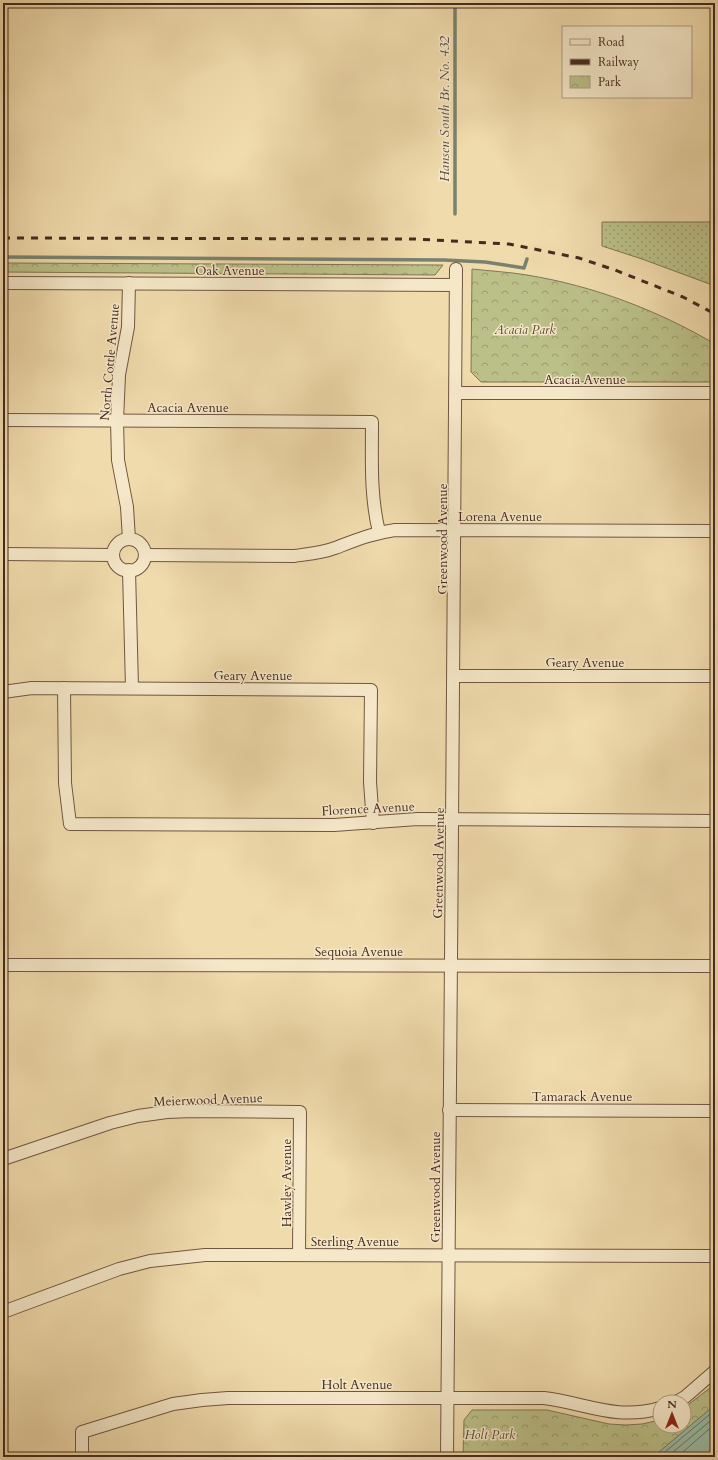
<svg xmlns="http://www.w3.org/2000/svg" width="718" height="1460" viewBox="0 0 718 1460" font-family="Cardo,serif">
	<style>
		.grass { fill: url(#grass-dots); stroke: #807554 }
		.park { fill: url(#park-crowns); stroke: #807554 }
		.water { fill: #9bbca5; stroke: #79826f }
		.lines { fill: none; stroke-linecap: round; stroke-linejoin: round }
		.shore { stroke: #707362; stroke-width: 1 }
		.stream { stroke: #79826f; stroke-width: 3.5 }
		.street-casing { stroke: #705642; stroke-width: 14 }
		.street { stroke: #f5e8c9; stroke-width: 12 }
		.rail { stroke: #462a1f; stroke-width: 3; stroke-dasharray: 7 7; stroke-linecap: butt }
		.labels { text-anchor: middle; stroke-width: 3; stroke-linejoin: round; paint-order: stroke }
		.street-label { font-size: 13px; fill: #462a1f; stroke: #f5e8c9 }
		.park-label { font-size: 13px; font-style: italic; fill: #5d4834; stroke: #f5e8c9 }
		.water-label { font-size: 14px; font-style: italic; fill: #5b4e40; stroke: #f5e8c9 }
	</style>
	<defs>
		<pattern id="grass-dots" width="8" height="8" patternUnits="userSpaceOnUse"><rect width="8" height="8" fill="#bbc088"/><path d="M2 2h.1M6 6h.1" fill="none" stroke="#9a9c6f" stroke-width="1.8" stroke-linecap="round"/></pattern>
		<pattern id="park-crowns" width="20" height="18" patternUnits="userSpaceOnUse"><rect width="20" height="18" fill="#bbc088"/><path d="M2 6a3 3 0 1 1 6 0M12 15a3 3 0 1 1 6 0" fill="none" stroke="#9a9c6f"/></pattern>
	</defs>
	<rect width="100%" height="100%" fill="#f0dbac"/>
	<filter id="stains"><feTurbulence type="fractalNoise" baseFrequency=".005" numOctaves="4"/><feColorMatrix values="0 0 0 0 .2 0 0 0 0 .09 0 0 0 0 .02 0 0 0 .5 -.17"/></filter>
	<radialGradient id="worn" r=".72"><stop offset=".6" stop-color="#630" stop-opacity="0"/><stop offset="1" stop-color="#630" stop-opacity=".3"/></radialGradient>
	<path class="grass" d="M 602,222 L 715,222 L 715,286 L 642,259 L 602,246 Z"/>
	<g class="park">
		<path d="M 3,263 L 443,265 L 435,275 L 3,272 Z"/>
		<path d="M 472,269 C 490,271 509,272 527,275 C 594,286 657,310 715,344 L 715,382 L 481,382 L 471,372 Z"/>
		<path d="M 715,1384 L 715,1405 L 653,1457 L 463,1457 L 464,1420 L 472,1410 L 547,1410 L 609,1424 L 626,1425 L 642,1424 L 660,1420 L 660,1426 L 684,1426 L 684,1408 Z"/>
	</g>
	<path class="water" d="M 715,1405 L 715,1457 L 653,1457 Z"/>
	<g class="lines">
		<g class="shore">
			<path d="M 659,1457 L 715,1410"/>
			<path d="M 667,1457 L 715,1417"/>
			<path d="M 677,1457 L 715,1424"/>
		</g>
		<g class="stream">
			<path d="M 455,3 L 455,214"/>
			<path d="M 3,257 L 444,260 L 485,262 L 524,268 L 527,259"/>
		</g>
		<g class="street-casing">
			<g id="street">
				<path d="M 3,283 L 456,285"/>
				<path d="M 456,393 L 715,393"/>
				<path d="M 3,420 L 372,422 C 372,459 370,495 379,532"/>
				<path d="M 129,539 L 127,507 L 118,460 L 117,421 L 119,375 L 128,327 L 129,283"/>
				<circle cx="129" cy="555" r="16"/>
				<path d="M 3,554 L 113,555"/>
				<path d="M 145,555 L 294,556 C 308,554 322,553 335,548 C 356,540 373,533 395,530 L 715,531"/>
				<path d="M 129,570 L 132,688"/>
				<path d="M 455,676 L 715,676"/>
				<path d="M 64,688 L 65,783 L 70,824 L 334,825 L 418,819 L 715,821"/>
				<path d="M 3,692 L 32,688 L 371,690 L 370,782 L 373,823"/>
				<path d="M 3,965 L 715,966"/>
				<path d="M 449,1110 L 715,1111"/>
				<path d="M 3,1159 L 110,1123 L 138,1116 L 167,1112 L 193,1111 L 300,1112 L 299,1255"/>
				<path d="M 3,1312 L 119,1269 L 150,1261 L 205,1255 L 715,1256"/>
				<path d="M 676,1402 L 685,1397 L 715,1371"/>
				<path d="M 82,1457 L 82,1432 L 173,1404 L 202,1400 L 228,1398 L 544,1398 C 585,1403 617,1421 660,1408"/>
				<path d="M 447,1457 C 448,1061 456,665 456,269"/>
			</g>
		</g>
		<use href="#street" class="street"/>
		<path class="rail" d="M 3,238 L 414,239 L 509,244 L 579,258 L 615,270 L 683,297 L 715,314"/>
	</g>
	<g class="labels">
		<g class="street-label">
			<text x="230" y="275">Oak Avenue</text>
			<text transform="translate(109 362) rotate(-85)" y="5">North Cottle Avenue</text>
			<text x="585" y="384">Acacia Avenue</text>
			<text x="188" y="412">Acacia Avenue</text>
			<text x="500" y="521">Lorena Avenue</text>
			<text transform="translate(442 539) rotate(-90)" y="5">Greenwood Avenue</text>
			<text x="585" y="667">Geary Avenue</text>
			<text x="253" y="680">Geary Avenue</text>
			<text transform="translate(368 808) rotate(-3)" y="5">Florence Avenue</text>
			<text transform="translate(438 863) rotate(-89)" y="5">Greenwood Avenue</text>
			<text x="359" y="956">Sequoia Avenue</text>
			<text x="582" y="1101">Tamarack Avenue</text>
			<text transform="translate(208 1099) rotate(-2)" y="5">Meierwood Avenue</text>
			<text transform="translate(286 1183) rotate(-90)" y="5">Hawley Avenue</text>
			<text transform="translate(435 1187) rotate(-90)" y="5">Greenwood Avenue</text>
			<text x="355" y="1246">Sterling Avenue</text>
			<text x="357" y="1389">Holt Avenue</text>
		</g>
		<g class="park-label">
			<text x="525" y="334">Acacia Park</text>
			<text x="490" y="1439">Holt Park</text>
		</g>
		<g class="water-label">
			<text transform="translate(444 109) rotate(-90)" y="5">Hansen South Br. No. 432</text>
		</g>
	</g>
	<rect width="718" height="1460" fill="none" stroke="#f0dbac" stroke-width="16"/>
	<rect x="4" y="4" width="710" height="1452" fill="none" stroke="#462a1f" stroke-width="2"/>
	<rect x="8" y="8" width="702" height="1444" fill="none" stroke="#462a1f"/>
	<rect x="562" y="26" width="130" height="72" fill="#f5e8c9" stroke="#af9c85"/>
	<rect x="570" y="39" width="20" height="6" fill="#f5e8c9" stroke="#af9c85"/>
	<text x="598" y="46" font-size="12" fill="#462a1f">Road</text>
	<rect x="570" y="59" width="20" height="6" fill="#462a1f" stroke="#af9c85"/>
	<text x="598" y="66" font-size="12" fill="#462a1f">Railway</text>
	<rect x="570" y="76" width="20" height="12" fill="url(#park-crowns)" stroke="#af9c85"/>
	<text x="598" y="86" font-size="12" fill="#462a1f">Park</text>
	<g transform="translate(672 1414)"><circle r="19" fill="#f5e8c9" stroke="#af9c85"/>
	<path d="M0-3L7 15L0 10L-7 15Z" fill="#8f2418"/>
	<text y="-6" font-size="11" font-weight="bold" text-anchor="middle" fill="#462a1f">N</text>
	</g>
	<rect width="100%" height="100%" filter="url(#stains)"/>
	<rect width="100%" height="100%" fill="url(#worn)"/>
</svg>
